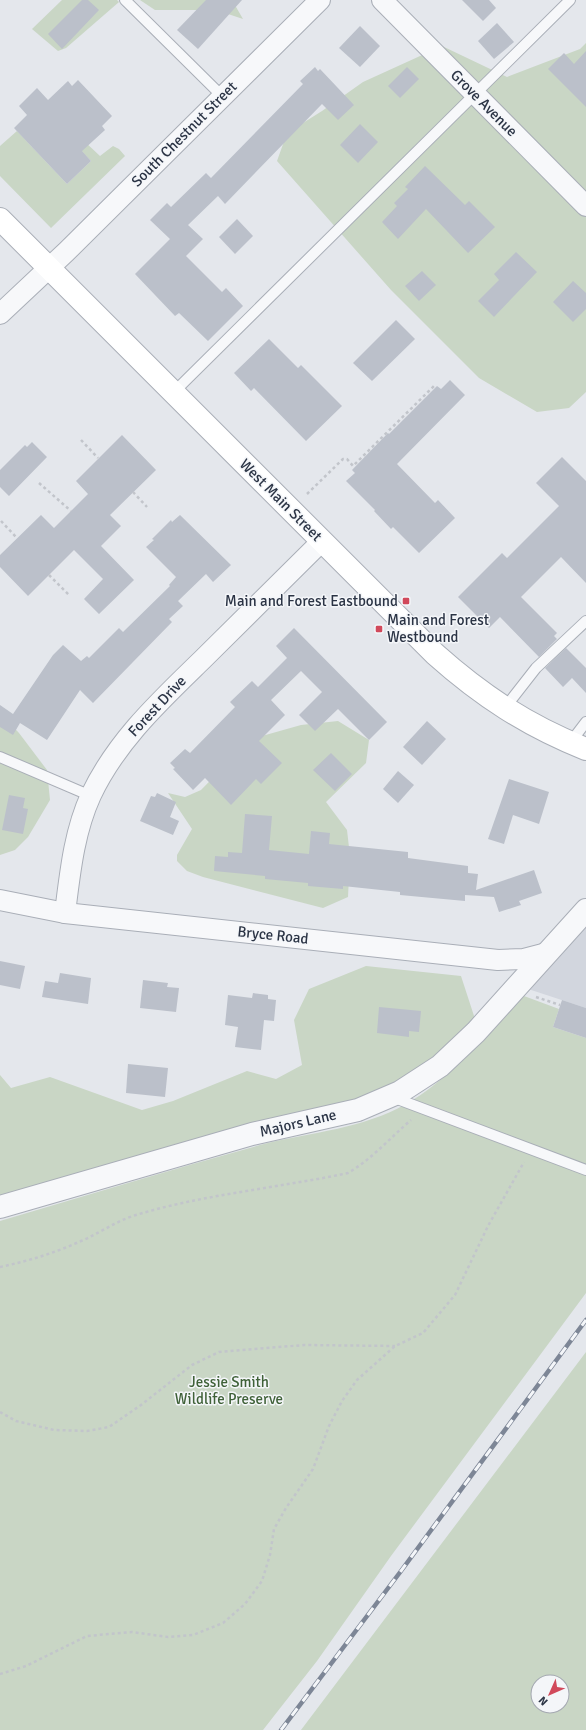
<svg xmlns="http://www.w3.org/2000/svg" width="586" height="1730" viewBox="0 0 586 1730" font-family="Signika,sans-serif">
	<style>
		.built { fill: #d2d6de }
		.green { fill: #c9d6c5; fill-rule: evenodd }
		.building { fill: #bbc0ca }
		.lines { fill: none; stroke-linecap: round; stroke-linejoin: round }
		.service-casing { stroke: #a9aeb7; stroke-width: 12 }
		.minor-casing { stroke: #a9aeb7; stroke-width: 22 }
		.tertiary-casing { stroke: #a9aeb7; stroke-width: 24 }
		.secondary-casing { stroke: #a9aeb7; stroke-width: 24 }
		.path { stroke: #c2c5cb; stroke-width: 2.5; stroke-dasharray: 3 3; stroke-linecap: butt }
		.service { stroke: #f7f8fa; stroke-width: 10 }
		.minor { stroke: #f7f8fa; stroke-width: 20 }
		.tertiary { stroke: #f7f8fa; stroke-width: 22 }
		.secondary { stroke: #fff; stroke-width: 22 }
		.rail-casing { stroke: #7d8696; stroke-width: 4.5 }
		.rail { stroke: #f4f6f9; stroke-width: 3; stroke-dasharray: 9; stroke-linecap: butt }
		.poi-dot { fill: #d1495b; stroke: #f4f6f9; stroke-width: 1.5 }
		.labels { text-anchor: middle; stroke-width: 3; stroke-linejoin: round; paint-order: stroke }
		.street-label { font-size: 15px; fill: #2b3445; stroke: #f4f6f9 }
		.poi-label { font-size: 15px; fill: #2b3445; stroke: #f4f6f9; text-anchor: end }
		.park-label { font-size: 15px; fill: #3f6138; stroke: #f4f6f9 }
	</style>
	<rect width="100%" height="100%" fill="#e4e7ec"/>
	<path class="built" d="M 586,918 L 586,1008 L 522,987 Z"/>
	<g class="green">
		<path d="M 62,0 L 117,0 L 119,2 L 66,48 L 58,51 L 32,29 Z"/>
		<path d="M 140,0 L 232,0 L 243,19 L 216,10 L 155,10 Z"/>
		<path d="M 586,43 L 586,392 L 569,408 L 537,412 L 479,378 L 391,290 L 277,161 L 287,133 L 322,111 L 363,82 L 442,46 L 507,77 L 580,49 Z"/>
		<path d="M 17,131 L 67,184 L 91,161 L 78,147 L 84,141 L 100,156 L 113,146 L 119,149 L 125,156 L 51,228 L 0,176 L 0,146 Z"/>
		<path d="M 0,713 L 19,733 L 47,770 L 50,800 L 28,837 L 15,850 L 0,855 Z"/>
		<path d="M 338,721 L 369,740 L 366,763 L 326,802 L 347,830 L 350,856 L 348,897 L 323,908 L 203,877 L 187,871 L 177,861 L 177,855 L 192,829 L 168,793 L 185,797 L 201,790 L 251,739 L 301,725 Z"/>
		<path d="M 366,966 L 461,976 L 476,1022 L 435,1059 L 395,1086 L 353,1103 L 0,1200 L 0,1075 L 11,1088 L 50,1077 L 142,1110 L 173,1101 L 247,1071 L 276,1079 L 302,1065 L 294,1020 L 309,989 Z"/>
		<path d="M 524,996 L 559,1009 L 553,1027 L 586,1038 L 586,1293 L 391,1556 L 317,1661 L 263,1730 L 0,1730 L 0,1221 C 88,1195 176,1168 264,1144 C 312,1132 362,1129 406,1104 C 452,1078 486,1033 524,996 Z"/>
		<path d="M 586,1352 L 586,1730 L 301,1730 ZM 538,1682 L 562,1682 L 562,1706 L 538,1706 Z"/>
	</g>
	<g class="building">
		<path d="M 82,0 L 88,0 L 99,10 L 62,49 L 48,34 Z"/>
		<path d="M 206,0 L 242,0 L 198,49 L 177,30 Z"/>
		<path d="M 462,0 L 489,0 L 496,8 L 483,21 Z"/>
		<path d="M 497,23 L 514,42 L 494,59 L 478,41 Z"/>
		<path d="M 360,26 L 380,46 L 360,67 L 339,48 Z"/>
		<path d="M 586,51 L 586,107 L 548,69 L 564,53 L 574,64 Z"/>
		<path d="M 315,67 L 318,71 L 320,69 L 354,105 L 338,120 L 322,104 L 225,204 L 218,196 L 188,225 L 203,239 L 186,256 L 222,292 L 226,288 L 243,306 L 208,341 L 179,313 L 175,316 L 135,274 L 170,239 L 150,220 L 167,203 L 171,207 L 206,173 L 211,178 L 303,84 L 300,81 Z"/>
		<path d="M 407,67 L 419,79 L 400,98 L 388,86 Z"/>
		<path d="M 78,80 L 112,116 L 102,126 L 105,130 L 82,151 L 91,161 L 67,184 L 14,128 L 27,115 L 19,106 L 37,88 L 48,100 L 68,81 L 72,86 Z"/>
		<path d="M 360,124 L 378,142 L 358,163 L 340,145 Z"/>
		<path d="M 425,166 L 465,205 L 469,201 L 495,227 L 468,253 L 426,209 L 398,239 L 382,222 L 397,206 L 394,203 L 408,189 L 405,187 Z"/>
		<path d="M 237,219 L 253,236 L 235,254 L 219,237 Z"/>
		<path d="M 516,252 L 537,272 L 494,317 L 478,301 L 499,280 L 494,274 Z"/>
		<path d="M 422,271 L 436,285 L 419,301 L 405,286 Z"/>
		<path d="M 573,281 L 586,293 L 586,309 L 573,322 L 553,302 Z"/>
		<path d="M 396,320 L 415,339 L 372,381 L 353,363 Z"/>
		<path d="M 269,339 L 298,368 L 301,365 L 342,406 L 306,441 L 254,388 L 251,391 L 234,373 Z"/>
		<path d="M 450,380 L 465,395 L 397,464 L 435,503 L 438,500 L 455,518 L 419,553 L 393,527 L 391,529 L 374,511 L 375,510 L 346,481 L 355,473 L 352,470 L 388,433 L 389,434 L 437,386 L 441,389 Z"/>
		<path d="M 122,435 L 156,470 L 110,515 L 121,526 L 101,546 L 134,580 L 99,614 L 84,599 L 103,579 L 74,550 L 28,596 L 0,567 L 0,555 L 41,515 L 54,528 L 88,494 L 76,481 Z"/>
		<path d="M 32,442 L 47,457 L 9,496 L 0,487 L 0,470 L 25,445 L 27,447 Z"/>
		<path d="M 562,457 L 586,481 L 586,583 L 561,557 L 521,597 L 557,633 L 554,636 L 557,639 L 539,657 L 500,617 L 489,628 L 458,597 L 502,553 L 507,558 L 559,506 L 536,483 Z"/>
		<path d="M 180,515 L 231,565 L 213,582 L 206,574 L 178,601 L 183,606 L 169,619 L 172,622 L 93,703 L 80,690 L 47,740 L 20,723 L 13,735 L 0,727 L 0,705 L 13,714 L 53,655 L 63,645 L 81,661 L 87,656 L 89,658 L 119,628 L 123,632 L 170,586 L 169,585 L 176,577 L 146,547 L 154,540 L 152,539 L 171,520 L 172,522 Z"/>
		<path d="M 294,628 L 387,722 L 369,740 L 338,709 L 315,731 L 299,715 L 322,692 L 301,671 L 271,700 L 285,715 L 259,741 L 282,763 L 261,784 L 256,779 L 231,805 L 205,778 L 193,790 L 173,769 L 175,768 L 170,763 L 185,749 L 190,753 L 235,707 L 230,702 L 252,681 L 258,687 L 287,658 L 276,646 Z"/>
		<path d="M 566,648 L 586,668 L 586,693 L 572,678 L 563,687 L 545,668 Z"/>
		<path d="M 427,721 L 446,739 L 422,765 L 403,747 Z"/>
		<path d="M 331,753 L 352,774 L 335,791 L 313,770 Z"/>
		<path d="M 398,771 L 414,785 L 398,803 L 383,789 Z"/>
		<path d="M 509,779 L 549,792 L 539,824 L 513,815 L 504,844 L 488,839 Z"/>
		<path d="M 157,793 L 176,802 L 170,817 L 179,821 L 173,835 L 140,821 L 151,796 L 155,797 Z"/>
		<path d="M 9,795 L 25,798 L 23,808 L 28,809 L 23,834 L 2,830 Z"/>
		<path d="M 245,814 L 272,816 L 269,850 L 309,854 L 311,831 L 330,833 L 329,844 L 408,852 L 408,858 L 468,866 L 468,873 L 478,874 L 476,890 L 534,870 L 542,893 L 519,901 L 521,905 L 499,912 L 494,897 L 465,895 L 465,901 L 400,895 L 400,892 L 343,886 L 343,889 L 308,886 L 308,883 L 265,879 L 265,876 L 214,871 L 215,856 L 228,857 L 228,852 L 242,853 Z"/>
		<path d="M 0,961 L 25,966 L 20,989 L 0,985 Z"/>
		<path d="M 60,973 L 91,978 L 88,1004 L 42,997 L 45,981 L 58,983 Z"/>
		<path d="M 143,980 L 168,983 L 167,987 L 179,988 L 176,1012 L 140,1008 Z"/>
		<path d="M 253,993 L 268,995 L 268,999 L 276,1000 L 274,1021 L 264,1020 L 261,1050 L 235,1047 L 238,1027 L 225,1025 L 228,995 L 252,998 Z"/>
		<path d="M 562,1000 L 586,1008 L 586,1038 L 553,1027 Z"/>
		<path d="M 379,1007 L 421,1011 L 419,1032 L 409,1031 L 409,1037 L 377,1033 Z"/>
		<path d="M 128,1064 L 168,1068 L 165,1097 L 126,1093 Z"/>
	</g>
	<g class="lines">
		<g class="service-casing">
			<g id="service">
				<path d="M 125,0 L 222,96"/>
				<path d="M 174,392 L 570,0"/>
				<path d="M 504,709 L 536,668 L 586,621"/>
				<path d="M 570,743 L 586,722"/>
				<path d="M 0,757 L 91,796"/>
				<path d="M 392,1097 L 586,1170"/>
			</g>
		</g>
		<g class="minor-casing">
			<g id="minor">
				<path d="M 382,0 L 586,206"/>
				<path d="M 0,314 L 66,252 L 320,0"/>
				<path d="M 0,900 L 65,913 L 498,960 L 524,959 L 547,953"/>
				<path d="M 65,913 C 70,873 74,832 91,795 C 117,740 161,700 204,658 C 243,619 283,580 322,541"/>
			</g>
		</g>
		<g class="tertiary-casing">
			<path id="tertiary" d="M 0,1207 L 252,1134 L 358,1110 L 400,1092 L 440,1066 L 476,1032 L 586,910"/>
		</g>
		<g class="secondary-casing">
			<path id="secondary" d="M 0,219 L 435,654 C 482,696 528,726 586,749"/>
		</g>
		<g class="path">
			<path d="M 81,440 L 98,458"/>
			<path d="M 39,483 L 71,511"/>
			<path d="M 133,492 L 147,507"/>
			<path d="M 307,494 L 343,459 L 347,459 L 353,466 L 435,385"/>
			<path d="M 1,521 L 17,538"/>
			<path d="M 49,575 L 69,595"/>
			<path d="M 536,997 L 560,1005"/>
			<path d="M 0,1267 C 28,1261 55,1253 81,1241 C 100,1233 116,1221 136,1215 C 205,1194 278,1188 348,1173 C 372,1159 390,1138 411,1120"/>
			<path d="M 0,1412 L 16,1421 L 54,1430 L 87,1431 L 109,1427 L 141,1405 L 192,1365 L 219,1352 L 304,1345 L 395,1346"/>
			<path d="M 0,1674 L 26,1666 L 87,1636 L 132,1632 L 168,1637 L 193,1635 L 223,1623 L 245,1604 L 262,1581 L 270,1555 L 274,1529 L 286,1508 L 313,1469 L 329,1426 L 342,1401 L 357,1380 L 395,1346 L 423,1333 L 455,1295 L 488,1226 L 524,1162"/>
		</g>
		<use href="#service" class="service"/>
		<use href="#minor" class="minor"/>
		<use href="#tertiary" class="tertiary"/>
		<use href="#secondary" class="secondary"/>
		<g class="rail-casing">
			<path id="rail" d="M 281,1730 L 401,1571 L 586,1320"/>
		</g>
		<use href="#rail" class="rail"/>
	</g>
	<g class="poi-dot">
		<rect x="402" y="597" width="8" height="8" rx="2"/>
		<rect x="375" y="625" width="8" height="8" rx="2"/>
	</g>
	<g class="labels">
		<g class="street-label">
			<text transform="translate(484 103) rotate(45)" y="5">Grove Avenue</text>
			<text transform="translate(184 134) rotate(-45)" y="5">South Chestnut Street</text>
			<text transform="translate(281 500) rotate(45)" y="5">West Main Street</text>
			<text transform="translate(157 706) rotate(-47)" y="5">Forest Drive</text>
			<text transform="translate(273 935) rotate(6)" y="5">Bryce Road</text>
			<text transform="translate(298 1123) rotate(-13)" y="5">Majors Lane</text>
		</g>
		<g class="poi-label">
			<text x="398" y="606">Main and Forest Eastbound</text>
			<text x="387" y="625" text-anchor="start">Main and Forest<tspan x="387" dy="17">Westbound</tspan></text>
		</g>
		<g class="park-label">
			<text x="229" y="1387">Jessie Smith<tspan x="229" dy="17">Wildlife Preserve</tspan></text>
		</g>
	</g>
	<g transform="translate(550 1694) rotate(225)"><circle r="19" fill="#f4f6f9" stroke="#a4a8b1"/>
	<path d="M0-3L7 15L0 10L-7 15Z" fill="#d1495b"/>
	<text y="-6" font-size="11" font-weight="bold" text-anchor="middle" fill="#2b3445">N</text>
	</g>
</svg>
